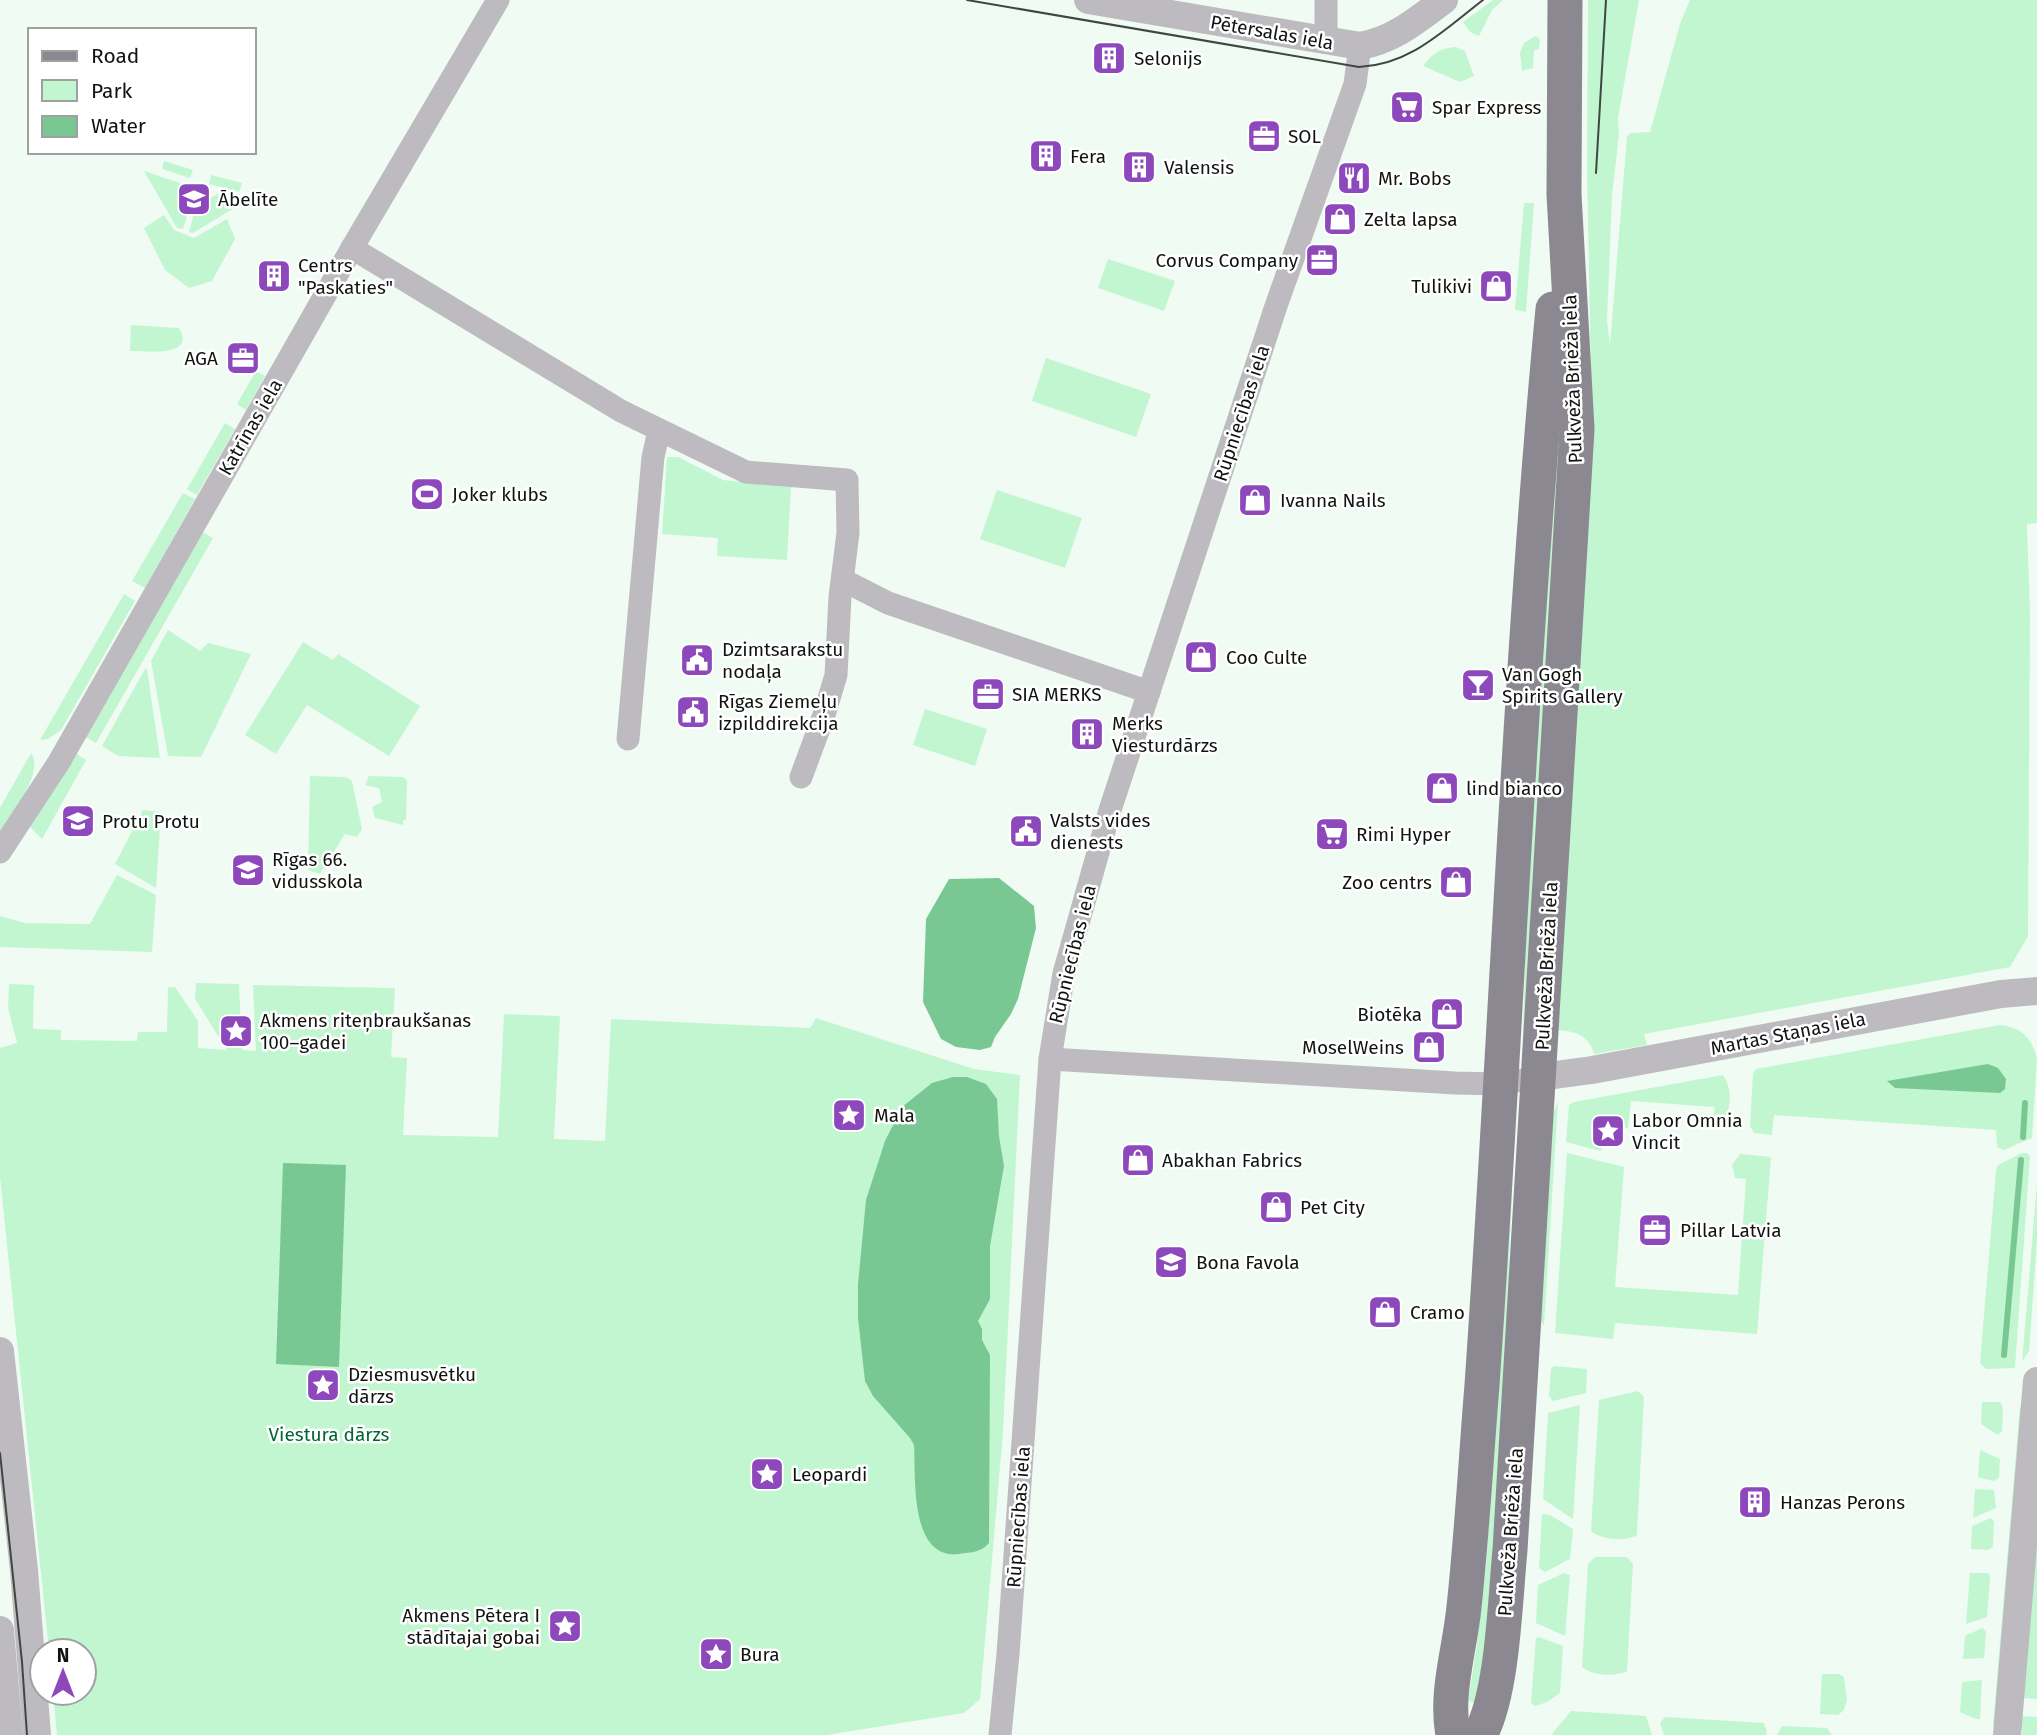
<svg xmlns="http://www.w3.org/2000/svg" width="2037" height="1735" viewBox="0 0 2037 1735" font-family="'Fira Sans',sans-serif">
	<style>
		.green { fill: #c1f6d0 }
		.water { fill: #79c894 }
		.lines { fill: none; stroke-linecap: round; stroke-linejoin: round }
		.stream { stroke: #79c894; stroke-width: 6 }
		.minor { stroke: #bebbc0; stroke-width: 23 }
		.tertiary { stroke: #bebbc0; stroke-width: 28 }
		.primary { stroke: #8c8891; stroke-width: 35 }
		.tram { stroke: #404641; stroke-width: 2 }
		.labels { text-anchor: middle; stroke-width: 5; stroke-linejoin: round; paint-order: stroke }
		.street-label { font-size: 19px; fill: #101411; stroke: #fff }
		.poi-label { font-size: 19px; fill: #101411; stroke: #fff; text-anchor: start }
		.park-label { font-size: 19px; fill: #016435; stroke: #fff }
	</style>
	<rect width="100%" height="100%" fill="#f0fcf3"/>
	<g class="green">
		<path d="M 1493,0 L 1503,0 L 1492,10 L 1479,36 L 1470,32 L 1463,22 Z"/>
		<path d="M 1588,0 L 1639,0 L 1618,118 L 1619,134 L 1612,196 L 1607,321 L 1610,345 L 1627,136 L 1631,133 L 1650,132 L 1680,24 L 1690,0 L 2037,0 L 2037,523 L 2027,524 L 2030,613 L 2028,936 L 2010,967 L 1644,1034 L 1647,1045 L 1594,1054 C 1589,1035 1575,1031 1556,1030 L 1592,433 L 1587,170 Z"/>
		<path d="M 1535,36 L 1540,39 L 1539,49 L 1534,50 L 1533,68 L 1522,71 L 1520,53 L 1524,43 Z"/>
		<path d="M 1456,47 L 1465,51 L 1474,76 L 1460,82 L 1423,66 C 1432,54 1440,48 1456,47 Z"/>
		<path d="M 164,161 L 193,170 L 190,178 L 162,169 Z"/>
		<path d="M 144,171 L 180,183 L 191,203 L 183,229 L 177,228 Z"/>
		<path d="M 211,175 L 242,183 L 239,192 L 209,184 Z"/>
		<path d="M 218,194 L 246,201 L 193,233 L 189,232 L 196,205 Z"/>
		<path d="M 1524,203 L 1534,203 L 1526,312 L 1515,310 Z"/>
		<path d="M 164,215 L 174,230 L 194,238 L 227,219 L 235,239 L 212,281 L 189,288 L 165,270 L 144,228 Z"/>
		<path d="M 1108,259 L 1175,281 L 1164,311 L 1098,288 Z"/>
		<path d="M 131,325 L 179,328 C 197,358 145,351 130,351 Z"/>
		<path d="M 1046,358 L 1151,394 L 1136,437 L 1032,401 Z"/>
		<path d="M 256,371 L 265,376 L 246,410 L 237,404 Z"/>
		<path d="M 225,423 L 235,429 L 197,495 L 187,489 Z"/>
		<path d="M 1560,442 L 1529,1034 L 1523,1034 L 1526,927 L 1551,446 Z"/>
		<path d="M 667,457 L 678,457 L 723,480 L 791,487 L 787,560 L 717,556 L 718,538 L 662,534 Z"/>
		<path d="M 997,490 L 1082,518 L 1065,568 L 980,539 Z"/>
		<path d="M 183,493 L 195,499 L 145,588 L 132,581 Z"/>
		<path d="M 201,531 L 213,538 L 96,743 L 84,736 Z"/>
		<path d="M 124,594 L 135,601 L 61,730 L 48,739 L 40,740 Z"/>
		<path d="M 168,630 L 200,651 L 208,643 L 251,654 L 201,757 L 168,756 L 151,661 Z"/>
		<path d="M 303,642 L 333,660 L 338,654 L 420,706 L 389,756 L 307,705 L 276,754 L 245,735 Z"/>
		<path d="M 145,669 L 147,669 L 160,758 L 118,756 L 102,746 Z"/>
		<path d="M 925,709 L 987,729 L 975,766 L 913,745 Z"/>
		<path d="M 74,752 L 86,760 L 42,839 L 30,827 Z"/>
		<path d="M 31,753 C 45,772 11,815 0,833 L 0,808 Z"/>
		<path d="M 310,776 L 346,777 L 352,781 L 362,829 L 357,837 L 345,834 L 320,874 L 308,870 Z"/>
		<path d="M 369,776 L 403,777 L 407,781 L 406,820 L 403,820 L 403,825 L 375,818 L 372,807 L 382,802 L 379,788 L 365,785 Z"/>
		<path d="M 143,810 L 161,812 L 156,888 L 115,864 Z"/>
		<path d="M 117,875 L 156,895 L 152,952 L 0,947 L 0,916 L 25,923 L 90,924 Z"/>
		<path d="M 196,983 L 239,984 L 242,1050 L 256,1051 L 253,985 L 395,988 L 391,1057 L 407,1058 L 403,1135 L 498,1137 L 504,1014 L 560,1016 L 554,1139 L 605,1141 L 611,1019 L 810,1028 L 816,1018 L 974,1069 L 1020,1075 L 1003,1432 L 980,1699 L 964,1713 L 826,1735 L 57,1735 L 53,1693 L 84,1693 L 84,1651 L 49,1651 L 0,1177 L 0,1048 L 17,1043 L 8,1008 L 9,984 L 34,985 L 33,1029 L 61,1030 L 61,1040 L 137,1041 L 138,1032 L 167,1032 L 168,987 L 175,987 L 198,1021 L 198,1048 L 227,1050 L 195,999 Z"/>
		<path d="M 2000,1025 C 2021,1027 2031,1037 2037,1058 L 2032,1138 L 2004,1150 L 1997,1147 L 1996,1130 L 1774,1115 L 1772,1135 L 1754,1133 L 1750,1126 L 1753,1074 L 1756,1069 Z"/>
		<path d="M 1723,1075 C 1732,1088 1732,1106 1724,1120 L 1713,1120 L 1715,1107 L 1631,1101 L 1628,1128 L 1592,1123 L 1591,1132 L 1603,1135 L 1601,1151 L 1566,1142 L 1569,1105 L 1574,1102 Z"/>
		<path d="M 1558,1102 L 1544,1326 L 1540,1319 L 1550,1120 Z"/>
		<path d="M 1514,1150 L 1509,1259 L 1511,1318 L 1493,1624 L 1477,1703 L 1468,1701 L 1476,1651 L 1486,1566 Z"/>
		<path d="M 1567,1153 L 1624,1167 L 1615,1287 L 1738,1295 L 1746,1179 L 1735,1178 L 1732,1165 L 1740,1154 L 1771,1157 L 1757,1334 L 1615,1323 L 1613,1339 L 1555,1333 Z"/>
		<path d="M 2022,1153 L 2027,1153 L 2030,1157 L 2015,1368 L 1986,1369 L 1980,1363 L 1996,1170 L 1998,1165 Z"/>
		<path d="M 2037,1183 L 2037,1241 L 2029,1351 L 2022,1362 Z"/>
		<path d="M 1554,1366 L 1587,1369 L 1586,1393 L 1553,1401 L 1549,1396 L 1551,1369 Z"/>
		<path d="M 1638,1391 L 1644,1397 L 1637,1535 C 1626,1542 1601,1540 1591,1531 L 1599,1400 Z"/>
		<path d="M 1982,1402 L 2000,1402 L 2003,1408 L 2002,1431 L 1998,1435 L 1981,1424 Z"/>
		<path d="M 1580,1405 L 1573,1519 L 1543,1499 L 1548,1413 Z"/>
		<path d="M 2020,1406 L 2023,1412 L 1997,1724 L 1993,1725 Z"/>
		<path d="M 1980,1450 L 2000,1459 L 1999,1478 L 1993,1481 L 1978,1477 Z"/>
		<path d="M 1975,1489 L 1994,1490 L 1996,1508 L 1973,1518 Z"/>
		<path d="M 1542,1514 L 1550,1515 L 1573,1529 L 1570,1559 L 1545,1572 L 1539,1568 Z"/>
		<path d="M 1991,1518 L 1994,1522 L 1993,1547 L 1988,1550 L 1971,1549 L 1972,1526 Z"/>
		<path d="M 2037,1550 L 2037,1699 L 2020,1698 L 2032,1558 Z"/>
		<path d="M 1595,1557 L 1627,1557 L 1633,1564 L 1627,1671 C 1616,1677 1592,1676 1582,1667 L 1588,1564 Z"/>
		<path d="M 1564,1573 L 1570,1575 L 1565,1636 L 1536,1623 L 1538,1585 Z"/>
		<path d="M 1970,1573 L 1989,1573 L 1990,1578 L 1987,1617 L 1966,1624 Z"/>
		<path d="M 1982,1628 L 1986,1631 L 1984,1658 L 1963,1659 L 1965,1636 Z"/>
		<path d="M 1539,1637 L 1563,1646 L 1560,1693 L 1547,1702 L 1535,1706 L 1531,1703 L 1536,1638 Z"/>
		<path d="M 1822,1674 L 1839,1674 L 1844,1677 L 1847,1700 L 1844,1710 L 1838,1715 L 1820,1714 Z"/>
		<path d="M 1982,1680 L 1980,1719 L 1976,1719 L 1960,1712 L 1962,1682 Z"/>
		<path d="M 1571,1711 L 1646,1716 L 1652,1735 L 1551,1735 Z"/>
		<path d="M 2018,1716 L 2037,1717 L 2037,1735 L 2022,1735 L 2022,1730 L 2017,1730 Z"/>
		<path d="M 1665,1717 L 1764,1723 L 1767,1732 L 1766,1735 L 1664,1735 L 1660,1723 Z"/>
		<path d="M 1782,1726 L 1827,1728 L 1832,1735 L 1777,1735 Z"/>
	</g>
	<g class="water">
		<path d="M 999,878 L 1034,906 L 1036,928 L 1018,999 L 1011,1014 L 995,1037 L 991,1047 L 980,1050 L 956,1047 L 941,1039 L 923,1002 L 926,919 L 949,879 Z"/>
		<path d="M 1988,1064 L 1998,1068 L 2006,1079 L 2005,1089 L 2000,1093 L 1895,1088 L 1887,1081 Z"/>
		<path d="M 953,1077 L 967,1077 L 986,1084 L 997,1099 L 999,1136 L 1004,1166 L 990,1246 L 990,1299 L 978,1321 L 982,1329 L 982,1340 L 990,1355 L 989,1543 C 980,1553 972,1552 959,1554 C 909,1560 916,1477 914,1445 L 910,1438 L 873,1396 L 865,1381 L 858,1318 L 858,1284 L 866,1200 L 885,1141 L 902,1107 L 932,1083 Z"/>
		<path d="M 283,1163 L 346,1165 L 339,1367 L 276,1364 Z"/>
	</g>
	<g class="lines">
		<g class="stream">
			<path d="M 2023,1137 L 2025,1103"/>
			<path d="M 2004,1355 L 2021,1160"/>
		</g>
		<g class="minor">
			<path d="M 1323,41 L 1326,27 L 1326,0"/>
			<path d="M 352,248 L 621,411 L 746,472 L 847,480 L 848,533 L 840,597 L 836,675 L 824,715 L 801,777"/>
			<path d="M 843,580 L 888,603 L 1149,692"/>
			<path d="M 628,739 L 653,457 L 659,431"/>
			<path d="M 0,852 L 59,762 L 352,248 L 498,0"/>
			<path d="M 1050,1059 L 1455,1083 L 1500,1084 L 1540,1077"/>
			<path d="M 1000,1735 L 1008,1654 L 1050,1059 L 1064,973 L 1110,810 L 1276,306 L 1355,84 L 1360,46"/>
		</g>
		<g class="tertiary">
			<path d="M 1088,0 L 1360,46 C 1394,40 1417,20 1444,0"/>
			<path d="M 1540,1077 L 1592,1070 L 2001,994 L 2037,991"/>
			<path d="M 0,1351 L 24,1570 L 37,1735"/>
			<path d="M 0,1630 L 9,1735"/>
			<path d="M 2007,1735 L 2037,1381"/>
		</g>
		<g class="primary">
			<path d="M 1453,1735 C 1445,1693 1460,1649 1464,1607 C 1472,1533 1476,1459 1482,1385 C 1507,1026 1519,667 1553,309"/>
			<path d="M 1480,1735 C 1503,1693 1505,1600 1510,1550 L 1577,429 L 1564,194 L 1565,0"/>
		</g>
		<g class="tram">
			<path d="M 967,0 L 1359,67 C 1410,65 1444,30 1483,0"/>
			<path d="M 1596,173 L 1606,0"/>
			<path d="M 0,1453 L 22,1662 L 27,1735"/>
		</g>
	</g>
	<defs>
		<g id="building-square" transform="scale(1.75)"><rect x="-9" y="-9" width="18" height="18" rx="4" fill="#8d48bc" stroke="#fff"/><path d="M-4-6H4V6H1V3H-1V6H-4ZM-2.5-4.3h1.7v1.8h-1.7ZM.8-4.3h1.7v1.8H.8ZM-2.5-1h1.7V.8h-1.7ZM.8-1h1.7V.8H.8Z" fill="#fff"/></g>
		<g id="supermarket-square" transform="scale(1.75)"><rect x="-9" y="-9" width="18" height="18" rx="4" fill="#8d48bc" stroke="#fff"/><path d="M-6-5.5h2.5l.6 2H6L4.5 2H-2.5L-4.4-4H-6ZM-1.5 3.2a1.3 1.3 0 1 0 .1 0ZM3 3.2a1.3 1.3 0 1 0 .1 0Z" fill="#fff"/></g>
		<g id="office-square" transform="scale(1.75)"><rect x="-9" y="-9" width="18" height="18" rx="4" fill="#8d48bc" stroke="#fff"/><path d="M-6-3h4V-5.5h4V-3h4V5H-6ZM-1-4.5V-3h2v-1.5ZM-6 0V1H6V0Z" fill="#fff"/></g>
		<g id="restaurant-square" transform="scale(1.75)"><rect x="-9" y="-9" width="18" height="18" rx="4" fill="#8d48bc" stroke="#fff"/><path d="M-5-6h1v4h1v-4h1v4h1v-4h1v5L-1.5 .5V6h-2V.5L-5-1ZM5-6V6H3V1.5H1.5Q1.5-4 5-6Z" fill="#fff"/></g>
		<g id="school-square" transform="scale(1.75)"><rect x="-9" y="-9" width="18" height="18" rx="4" fill="#8d48bc" stroke="#fff"/><path d="M0-5L7-2L0 1L-7-2ZM-4 1L0 2.5L4 1V4Q0 6-4 4Z" fill="#fff"/></g>
		<g id="shop-square" transform="scale(1.75)"><rect x="-9" y="-9" width="18" height="18" rx="4" fill="#8d48bc" stroke="#fff"/><path d="M-5-2.5h2.3a2.7 3.5 0 0 1 5.4 0H5L5.5 6h-11ZM-1.5-2.5h3a1.5 2.3 0 0 0-3 0Z" fill="#fff"/></g>
		<g id="stadium-square" transform="scale(1.75)"><rect x="-9" y="-9" width="18" height="18" rx="4" fill="#8d48bc" stroke="#fff"/><path d="M0-5a6.5 5 0 1 0 0 10a6.5 5 0 1 0 0-10ZM-3.5-1.8h7v3.6h-7Z" fill="#fff"/></g>
		<g id="civic-square" transform="scale(1.75)"><rect x="-9" y="-9" width="18" height="18" rx="4" fill="#8d48bc" stroke="#fff"/><path d="M-.6-6.5H3V-4.5H.6V-3L4-1V1h2V6H-6V1h2V-1L-.6-3ZM-1.2 2.5V6h2.4V2.5Z" fill="#fff"/></g>
		<g id="bar-square" transform="scale(1.75)"><rect x="-9" y="-9" width="18" height="18" rx="4" fill="#8d48bc" stroke="#fff"/><path d="M-6-5H6L.8 .8V4.5H3.5V6h-7V4.5H-.8V.8Z" fill="#fff"/></g>
		<g id="sight-square" transform="scale(1.75)"><rect x="-9" y="-9" width="18" height="18" rx="4" fill="#8d48bc" stroke="#fff"/><path d="M0-6L1.8-2.2L6-1.7L2.9 1.2L3.7 5.4L0 3.3L-3.7 5.4L-2.9 1.2L-6-1.7L-1.8-2.2Z" fill="#fff"/></g>
	</defs>
	<g fill-rule="evenodd">
		<use href="#building-square" x="1109" y="58"/>
		<use href="#supermarket-square" x="1407" y="107"/>
		<use href="#office-square" x="1264" y="136"/>
		<use href="#building-square" x="1046" y="156"/>
		<use href="#building-square" x="1139" y="167"/>
		<use href="#restaurant-square" x="1354" y="178"/>
		<use href="#school-square" x="194" y="199"/>
		<use href="#shop-square" x="1340" y="219"/>
		<use href="#office-square" x="1322" y="260"/>
		<use href="#building-square" x="274" y="276"/>
		<use href="#shop-square" x="1496" y="286"/>
		<use href="#office-square" x="243" y="358"/>
		<use href="#stadium-square" x="427" y="494"/>
		<use href="#shop-square" x="1255" y="500"/>
		<use href="#shop-square" x="1201" y="657"/>
		<use href="#civic-square" x="697" y="660"/>
		<use href="#bar-square" x="1478" y="685"/>
		<use href="#office-square" x="988" y="694"/>
		<use href="#civic-square" x="693" y="712"/>
		<use href="#building-square" x="1087" y="734"/>
		<use href="#shop-square" x="1442" y="788"/>
		<use href="#school-square" x="78" y="821"/>
		<use href="#civic-square" x="1026" y="831"/>
		<use href="#supermarket-square" x="1332" y="834"/>
		<use href="#school-square" x="248" y="870"/>
		<use href="#shop-square" x="1456" y="882"/>
		<use href="#shop-square" x="1447" y="1014"/>
		<use href="#sight-square" x="236" y="1031"/>
		<use href="#shop-square" x="1429" y="1047"/>
		<use href="#sight-square" x="849" y="1115"/>
		<use href="#sight-square" x="1608" y="1131"/>
		<use href="#shop-square" x="1138" y="1160"/>
		<use href="#shop-square" x="1276" y="1207"/>
		<use href="#office-square" x="1655" y="1230"/>
		<use href="#school-square" x="1171" y="1262"/>
		<use href="#shop-square" x="1385" y="1312"/>
		<use href="#sight-square" x="323" y="1385"/>
		<use href="#sight-square" x="767" y="1474"/>
		<use href="#building-square" x="1755" y="1502"/>
		<use href="#sight-square" x="565" y="1626"/>
		<use href="#sight-square" x="716" y="1654"/>
	</g>
	<g class="labels">
		<g class="street-label">
			<text transform="translate(1272 32) rotate(10)" y="7">Pētersalas iela</text>
			<text transform="translate(1572 379) rotate(-92)" y="7">Pulkveža Brieža iela</text>
			<text transform="translate(1241 413) rotate(-72)" y="7">Rūpniecības iela</text>
			<text transform="translate(250 427) rotate(-60)" y="7">Katrīnas iela</text>
			<text transform="translate(1072 954) rotate(-76)" y="7">Rūpniecības iela</text>
			<text transform="translate(1546 966) rotate(-87)" y="7">Pulkveža Brieža iela</text>
			<text transform="translate(1788 1033) rotate(-11)" y="7">Martas Staņas iela</text>
			<text transform="translate(1018 1517) rotate(-86)" y="7">Rūpniecības iela</text>
			<text transform="translate(1510 1532) rotate(-86)" y="7">Pulkveža Brieža iela</text>
		</g>
		<g class="poi-label">
			<text x="1134" y="65">Selonijs</text>
			<text x="1432" y="114">Spar Express</text>
			<text x="1288" y="143">SOL</text>
			<text x="1070" y="163">Fera</text>
			<text x="1164" y="174">Valensis</text>
			<text x="1378" y="185">Mr. Bobs</text>
			<text x="218" y="206">Ābelīte</text>
			<text x="1364" y="226">Zelta lapsa</text>
			<text x="1298" y="267" text-anchor="end">Corvus Company</text>
			<text x="298" y="272">Centrs<tspan x="298" dy="22">"Paskaties"</tspan></text>
			<text x="1472" y="293" text-anchor="end">Tulikivi</text>
			<text x="218" y="365" text-anchor="end">AGA</text>
			<text x="452" y="501">Joker klubs</text>
			<text x="1280" y="507">Ivanna Nails</text>
			<text x="722" y="656">Dzimtsarakstu<tspan x="722" dy="22">nodaļa</tspan></text>
			<text x="1226" y="664">Coo Culte</text>
			<text x="1502" y="681">Van Gogh<tspan x="1502" dy="22">Spirits Gallery</tspan></text>
			<text x="1012" y="701">SIA MERKS</text>
			<text x="718" y="708">Rīgas Ziemeļu<tspan x="718" dy="22">izpilddirekcija</tspan></text>
			<text x="1112" y="730">Merks<tspan x="1112" dy="22">Viesturdārzs</tspan></text>
			<text x="1466" y="795">lind bianco</text>
			<text x="1050" y="827">Valsts vides<tspan x="1050" dy="22">dienests</tspan></text>
			<text x="102" y="828">Protu Protu</text>
			<text x="1356" y="841">Rimi Hyper</text>
			<text x="272" y="866">Rīgas 66.<tspan x="272" dy="22">vidusskola</tspan></text>
			<text x="1432" y="889" text-anchor="end">Zoo centrs</text>
			<text x="1422" y="1021" text-anchor="end">Biotēka</text>
			<text x="260" y="1027">Akmens riteņbraukšanas<tspan x="260" dy="22">100–gadei</tspan></text>
			<text x="1404" y="1054" text-anchor="end">MoselWeins</text>
			<text x="874" y="1122">Mala</text>
			<text x="1632" y="1127">Labor Omnia<tspan x="1632" dy="22">Vincit</tspan></text>
			<text x="1162" y="1167">Abakhan Fabrics</text>
			<text x="1300" y="1214">Pet City</text>
			<text x="1680" y="1237">Pillar Latvia</text>
			<text x="1196" y="1269">Bona Favola</text>
			<text x="1410" y="1319">Cramo</text>
			<text x="348" y="1381">Dziesmusvētku<tspan x="348" dy="22">dārzs</tspan></text>
			<text x="792" y="1481">Leopardi</text>
			<text x="1780" y="1509">Hanzas Perons</text>
			<text x="540" y="1622" text-anchor="end">Akmens Pētera I<tspan x="540" dy="22">stādītajai gobai</tspan></text>
			<text x="740" y="1661">Bura</text>
		</g>
		<g class="park-label">
			<text x="329" y="1441">Viestura dārzs</text>
		</g>
	</g>
	<rect x="28" y="28" width="228" height="126" fill="#ffffff" stroke="#9fa1a0" stroke-width="2"/>
	<rect x="42" y="51" width="35" height="10" fill="#8c8891" stroke="#9fa1a0" stroke-width="2"/>
	<text x="91" y="63" font-size="21" fill="#101411">Road</text>
	<rect x="42" y="80" width="35" height="21" fill="#c1f6d0" stroke="#9fa1a0" stroke-width="2"/>
	<text x="91" y="98" font-size="21" fill="#101411">Park</text>
	<rect x="42" y="116" width="35" height="21" fill="#79c894" stroke="#9fa1a0" stroke-width="2"/>
	<text x="91" y="133" font-size="21" fill="#101411">Water</text>
	<g transform="translate(63 1672)"><circle r="33" fill="#ffffff" stroke="#9fa1a0" stroke-width="2"/>
	<path d="M0-5L12 26L0 18L-12 26Z" fill="#8d48bc"/>
	<text y="-10" font-size="19" font-weight="bold" text-anchor="middle" fill="#101411">N</text>
	</g>
</svg>
